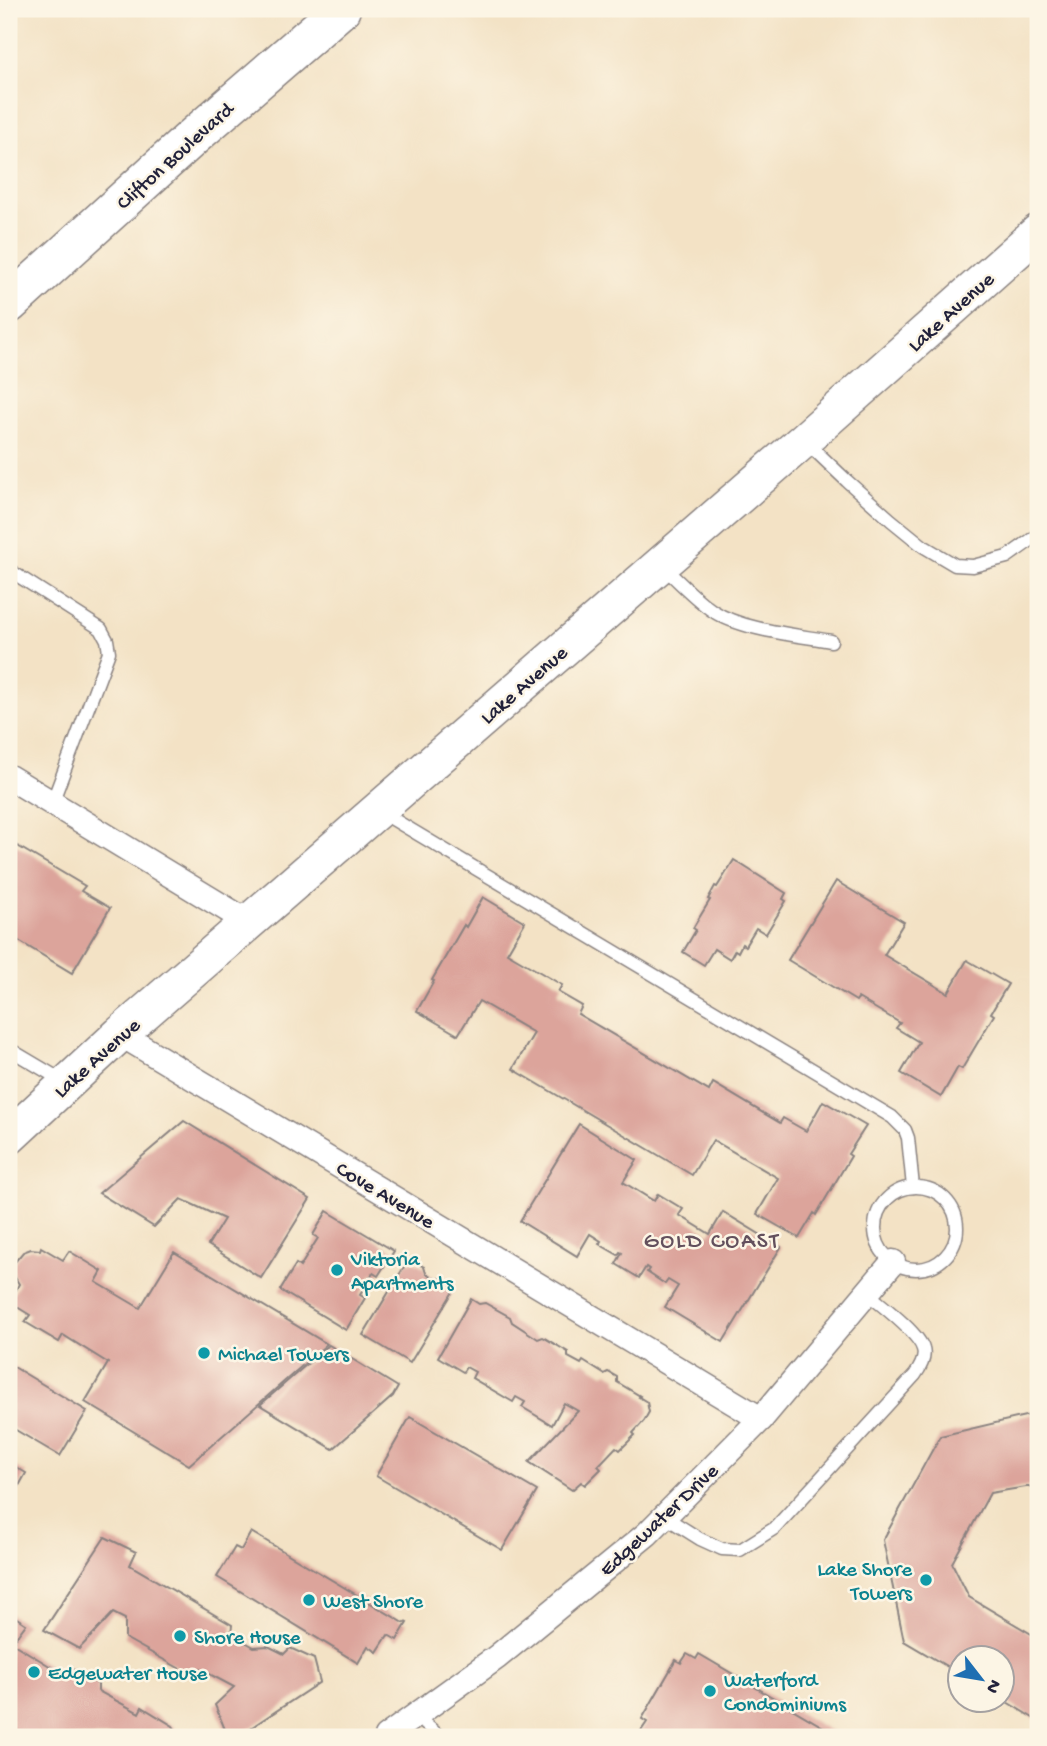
<svg xmlns="http://www.w3.org/2000/svg" width="1047" height="1746" viewBox="0 0 1047 1746" font-family="'Gochi Hand',sans-serif">
	<style>
		.building { fill: #dca49b }
		.lines { fill: none; stroke-linecap: round; stroke-linejoin: round }
		.lane-casing { stroke: #8a8280; stroke-width: 15 }
		.street-casing { stroke: #8a8280; stroke-width: 27 }
		.secondary-casing { stroke: #8a8280; stroke-width: 38 }
		.primary-casing { stroke: #8a8280; stroke-width: 41 }
		.lane { stroke: #fff; stroke-width: 12 }
		.street { stroke: #fff; stroke-width: 24 }
		.secondary { stroke: #fff; stroke-width: 35 }
		.primary { stroke: #fff; stroke-width: 38 }
		.culture-dot { fill: #0f9aa8; stroke: #fcf5e5; stroke-width: 2.5 }
		.labels { text-anchor: middle; stroke-width: 5; stroke-linejoin: round; paint-order: stroke }
		.street-label { font-size: 21px; fill: #22223b; stroke: #fcf5e5 }
		.culture-label { font-size: 21px; fill: #0d838f; stroke: #fcf5e5; text-anchor: start }
		.neighbourhood-label { font-size: 23px; letter-spacing: 2px; fill: #63505d; stroke: #fcf5e5 }
	</style>
	<rect width="100%" height="100%" fill="#fcf5e5"/>
	<filter id="ink" filterUnits="userSpaceOnUse"><feTurbulence type="fractalNoise" baseFrequency=".0143" numOctaves="2"/><feDisplacementMap in="SourceGraphic" scale="14" xChannelSelector="R" yChannelSelector="G"/><feConvolveMatrix kernelMatrix="1 2 1 2 8 2 1 2 1" color-interpolation-filters="sRGB"/></filter>
	<filter id="wash" filterUnits="userSpaceOnUse"><feTurbulence type="fractalNoise" baseFrequency=".00686" numOctaves="4" result="noise"/><feDisplacementMap in="SourceGraphic" scale="28" xChannelSelector="R" yChannelSelector="G"/><feGaussianBlur stdDeviation="1.57" result="paint"/><feColorMatrix in="noise" values="0 0 0 0 0 0 0 0 0 0 0 0 0 0 0 0 0 1.4 0 .05"/><feComposite in="paint" operator="in"/></filter>
	<g filter="url(#wash)">
		<rect width="100%" height="100%" fill="#f3e2c5"/>
		<g id="blocks">
			<g class="building">
				<path d="M 9,841 L 85,886 L 81,891 L 110,908 L 72,973 L 9,935 Z"/>
				<path d="M 734,860 L 786,893 L 783,899 L 786,901 L 766,934 L 756,928 L 745,946 L 742,944 L 738,952 L 735,950 L 730,959 L 714,949 L 704,965 L 683,952 L 696,930 L 693,928 L 710,900 L 708,899 L 715,886 L 717,887 Z"/>
				<path d="M 836,881 L 904,922 L 884,955 L 948,993 L 967,960 L 1008,984 L 991,1013 L 994,1015 L 962,1069 L 958,1067 L 941,1097 L 901,1073 L 919,1042 L 896,1028 L 900,1023 L 858,998 L 856,1001 L 788,960 Z"/>
				<path d="M 483,897 L 525,922 L 507,953 L 562,985 L 558,992 L 582,1006 L 578,1014 L 709,1091 L 713,1083 L 780,1123 L 783,1118 L 806,1131 L 823,1101 L 866,1126 L 848,1154 L 851,1156 L 816,1215 L 814,1213 L 799,1238 L 757,1214 L 778,1178 L 713,1140 L 692,1175 L 513,1069 L 534,1033 L 479,1001 L 458,1035 L 417,1011 L 434,981 L 432,980 L 464,925 L 466,927 Z"/>
				<path d="M 184,1121 L 310,1199 L 261,1278 L 208,1245 L 224,1219 L 181,1199 L 154,1227 L 99,1193 Z"/>
				<path d="M 579,1124 L 637,1160 L 623,1182 L 654,1201 L 658,1194 L 683,1209 L 679,1215 L 710,1234 L 723,1212 L 781,1247 L 723,1342 L 665,1307 L 678,1286 L 668,1280 L 665,1284 L 647,1272 L 649,1269 L 646,1267 L 639,1278 L 616,1264 L 622,1253 L 620,1252 L 618,1255 L 599,1244 L 601,1241 L 590,1234 L 577,1256 L 520,1221 Z"/>
				<path d="M 327,1211 L 394,1251 L 378,1276 L 373,1273 L 360,1295 L 365,1298 L 346,1330 L 280,1290 L 296,1264 L 300,1267 L 318,1238 L 313,1235 Z"/>
				<path d="M 41,1247 L 63,1260 L 69,1251 L 102,1271 L 96,1282 L 140,1308 L 174,1252 L 327,1344 L 189,1465 L 85,1402 L 108,1363 L 63,1335 L 59,1342 L 25,1322 L 30,1315 L 9,1302 L 19,1284 L 13,1274 L 14,1263 L 23,1252 L 31,1249 L 40,1250 Z"/>
				<path d="M 407,1262 L 415,1262 L 424,1267 L 426,1273 L 436,1279 L 442,1278 L 452,1283 L 454,1290 L 410,1363 L 363,1335 Z"/>
				<path d="M 471,1299 L 479,1304 L 485,1303 L 510,1317 L 512,1322 L 538,1339 L 543,1337 L 568,1352 L 568,1357 L 581,1364 L 583,1361 L 604,1374 L 608,1372 L 617,1377 L 617,1382 L 640,1396 L 639,1397 L 647,1402 L 649,1412 L 644,1421 L 633,1433 L 635,1435 L 620,1450 L 616,1447 L 598,1466 L 601,1469 L 585,1485 L 581,1482 L 572,1490 L 529,1462 L 578,1411 L 564,1403 L 552,1425 L 522,1407 L 525,1402 L 516,1397 L 513,1402 L 472,1378 L 475,1372 L 466,1367 L 463,1372 L 438,1357 Z"/>
				<path d="M 329,1345 L 398,1387 L 393,1396 L 333,1449 L 260,1405 Z"/>
				<path d="M 9,1364 L 87,1411 L 60,1456 L 9,1426 Z"/>
				<path d="M 1038,1413 L 1038,1489 L 1032,1486 L 990,1493 L 952,1563 L 969,1597 L 1038,1638 L 1038,1721 L 1002,1699 L 1002,1658 L 960,1658 L 960,1674 L 904,1641 L 883,1540 L 940,1436 Z"/>
				<path d="M 410,1417 L 537,1491 L 502,1550 L 376,1476 Z"/>
				<path d="M 9,1463 L 26,1473 L 9,1504 Z"/>
				<path d="M 251,1532 L 404,1623 L 405,1622 L 407,1623 L 397,1640 L 388,1635 L 377,1652 L 368,1646 L 358,1663 L 217,1577 L 235,1547 L 241,1550 Z"/>
				<path d="M 105,1537 L 136,1552 L 130,1565 L 232,1625 L 231,1634 L 254,1647 L 268,1646 L 284,1654 L 290,1648 L 314,1659 L 320,1682 L 237,1737 L 228,1737 L 215,1705 L 234,1687 L 200,1669 L 193,1676 L 125,1638 L 125,1619 L 113,1613 L 79,1649 L 44,1630 Z"/>
				<path d="M 9,1613 L 26,1624 L 12,1643 L 66,1676 L 71,1668 L 98,1684 L 98,1691 L 139,1713 L 142,1707 L 173,1726 L 180,1737 L 23,1737 L 9,1728 L 12,1721 L 9,1719 Z"/>
				<path d="M 687,1654 L 696,1659 L 699,1654 L 840,1737 L 650,1737 L 641,1731 L 647,1722 L 642,1719 L 676,1660 L 681,1663 Z"/>
			</g>
		</g>
	</g>
	<g filter="url(#ink)">
		<use href="#blocks" fill-opacity="0" stroke="#8a8280" stroke-width="2"/>
		<g class="lines">
			<g class="lane-casing">
				<g id="lane">
					<path d="M 805,441 L 847,481 L 891,520 L 923,546 L 955,565 L 973,566 L 1007,557 L 1038,535"/>
					<path d="M 663,567 C 680,582 695,599 713,611 C 741,630 797,635 831,641"/>
					<path d="M 9,570 L 101,629 L 107,640 L 109,652 L 52,803"/>
					<path d="M 381,812 L 892,1117 L 905,1130 L 908,1138 L 913,1187"/>
					<path d="M 9,1049 L 63,1081"/>
					<circle cx="916" cy="1228" r="41"/>
					<path d="M 665,1517 L 700,1539 L 722,1549 L 740,1550 L 775,1528 L 915,1375 C 920,1368 926,1358 923,1349 C 919,1333 880,1304 867,1293"/>
					<path d="M 416,1716 L 440,1737"/>
				</g>
			</g>
			<g class="street-casing">
				<g id="street">
					<path d="M 9,777 L 248,922"/>
					<path d="M 120,1034 L 761,1419"/>
					<path d="M 386,1737 L 497,1657 L 647,1534 L 761,1419 L 893,1262"/>
				</g>
			</g>
			<g class="secondary-casing">
				<path id="secondary" d="M 9,1137 L 120,1034 L 804,440 L 1038,232"/>
			</g>
			<g class="primary-casing">
				<path id="primary" d="M 9,304 L 193,137 L 341,9"/>
			</g>
			<use href="#lane" class="lane"/>
			<use href="#street" class="street"/>
			<use href="#secondary" class="secondary"/>
			<use href="#primary" class="primary"/>
		</g>
	</g>
	<g class="culture-dot">
		<circle cx="337" cy="1270" r="7"/>
		<circle cx="204" cy="1353" r="7"/>
		<circle cx="926" cy="1580" r="7"/>
		<circle cx="309" cy="1600" r="7"/>
		<circle cx="180" cy="1636" r="7"/>
		<circle cx="34" cy="1672" r="7"/>
		<circle cx="710" cy="1691" r="7"/>
	</g>
	<g class="labels">
		<g class="street-label">
			<text transform="translate(174 155) rotate(-42)" y="7">Clifton Boulevard</text>
			<text transform="translate(950 311) rotate(-42)" y="7">Lake Avenue</text>
			<text transform="translate(523 684) rotate(-41)" y="7">Lake Avenue</text>
			<text transform="translate(96 1057) rotate(-42)" y="7">Lake Avenue</text>
			<text transform="translate(386 1194) rotate(31)" y="7">Cove Avenue</text>
			<text transform="translate(658 1519) rotate(-43)" y="7">Edgewater Drive</text>
		</g>
		<g class="culture-label">
			<text x="351" y="1265">Viktoria<tspan x="351" dy="24">Apartments</tspan></text>
			<text x="218" y="1360">Michael Towers</text>
			<text x="912" y="1575" text-anchor="end">Lake Shore<tspan x="912" dy="24">Towers</tspan></text>
			<text x="323" y="1607">West Shore</text>
			<text x="194" y="1643">Shore House</text>
			<text x="48" y="1679">Edgewater House</text>
			<text x="724" y="1686">Waterford<tspan x="724" dy="24">Condominiums</tspan></text>
		</g>
		<g class="neighbourhood-label">
			<text x="712" y="1247">GOLD COAST</text>
		</g>
	</g>
	<rect width="1047" height="1746" fill="none" stroke="#fcf5e5" stroke-width="35"/>
	<g transform="translate(981 1679) rotate(121)"><circle r="33" fill="#fcf5e5" stroke="#a5a1a1" stroke-width="2"/>
	<path d="M0-5L12 26L0 18L-12 26Z" fill="#1f6fb2"/>
	<text y="-10" font-size="19" font-weight="bold" text-anchor="middle" fill="#22223b">N</text>
	</g>
</svg>
